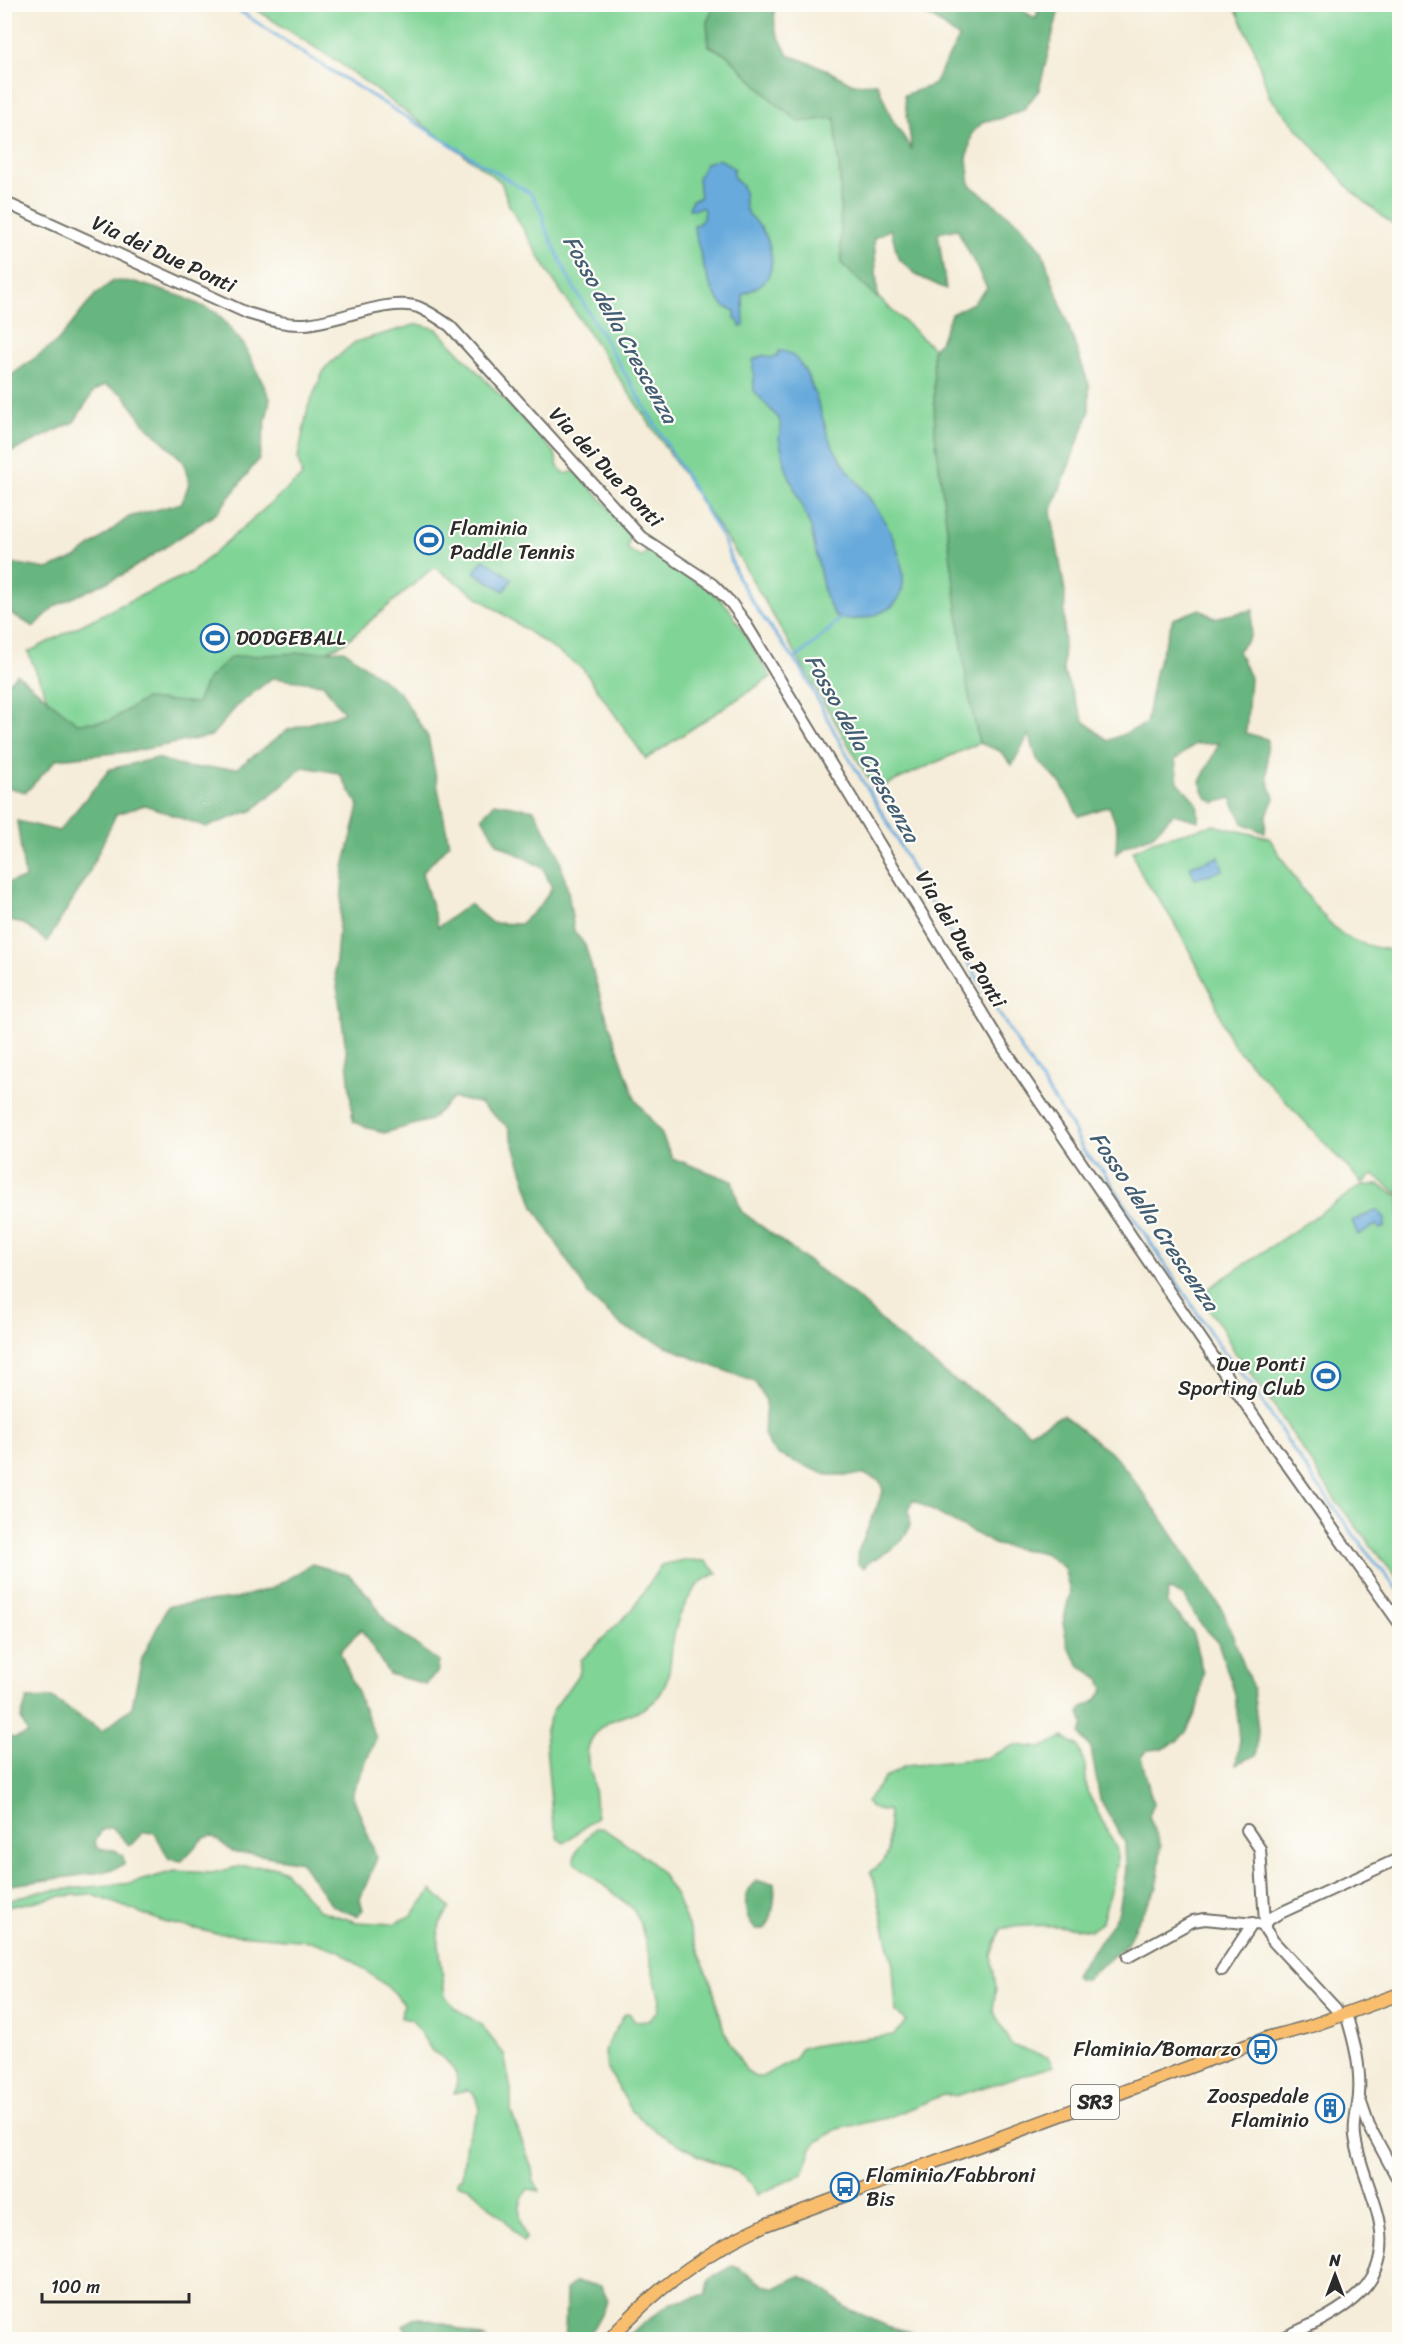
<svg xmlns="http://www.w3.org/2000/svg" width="1404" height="2344" viewBox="0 0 1404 2344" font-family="Sriracha,sans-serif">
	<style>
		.green { fill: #80d496; stroke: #568060; stroke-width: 1.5 }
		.forest { fill: #68b67f; stroke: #4a7055; stroke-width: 1.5 }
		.water { fill: #68aadc; stroke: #4a6a84; stroke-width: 1.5 }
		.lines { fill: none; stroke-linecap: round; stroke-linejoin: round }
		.stream { stroke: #68aadc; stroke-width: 3 }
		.minor-casing { stroke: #726f68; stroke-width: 14 }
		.major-casing { stroke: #726f68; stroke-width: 15 }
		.minor { stroke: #fff; stroke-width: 10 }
		.major { stroke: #f9be6d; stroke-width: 12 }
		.labels { text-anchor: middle; stroke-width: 4.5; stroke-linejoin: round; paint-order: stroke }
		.shield { fill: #fdfcf7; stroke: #6a6a68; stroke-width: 1.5 }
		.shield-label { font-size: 20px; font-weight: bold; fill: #2b2b2b }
		.street-label { font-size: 21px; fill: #2b2b2b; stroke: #fdfcf7 }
		.poi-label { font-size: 21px; fill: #2b2b2b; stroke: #fdfcf7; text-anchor: start }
		.water-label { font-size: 22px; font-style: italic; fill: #435e72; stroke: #fdfcf7 }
	</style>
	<rect width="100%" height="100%" fill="#fdfcf7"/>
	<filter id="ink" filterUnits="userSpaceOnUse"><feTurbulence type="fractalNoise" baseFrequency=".0167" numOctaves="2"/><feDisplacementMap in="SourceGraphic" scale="12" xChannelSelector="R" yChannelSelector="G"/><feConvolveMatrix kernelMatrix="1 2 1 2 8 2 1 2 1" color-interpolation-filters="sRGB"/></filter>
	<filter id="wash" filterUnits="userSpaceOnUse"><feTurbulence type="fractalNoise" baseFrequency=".008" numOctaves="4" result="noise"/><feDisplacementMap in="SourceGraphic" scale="24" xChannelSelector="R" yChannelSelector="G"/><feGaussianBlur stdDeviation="1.35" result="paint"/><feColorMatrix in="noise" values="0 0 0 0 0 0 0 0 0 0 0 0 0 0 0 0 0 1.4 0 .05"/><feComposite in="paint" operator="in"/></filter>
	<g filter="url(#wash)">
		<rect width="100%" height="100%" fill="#f5edd9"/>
		<g class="green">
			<path d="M 249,5 L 714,5 L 707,22 L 709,46 L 728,56 L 773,101 L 835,118 L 840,177 L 841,263 L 933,348 L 935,434 L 967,685 L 979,743 L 875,790 L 740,559 L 550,275 L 509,205 L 501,182 L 338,62 Z"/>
			<path d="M 1234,5 L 1399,5 L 1399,230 L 1353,192 L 1269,96 L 1254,48 Z"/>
			<path d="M 418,324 L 437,329 L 555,453 L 558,467 L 566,474 L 575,471 L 631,531 L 627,549 L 642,557 L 647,551 L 711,591 L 728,607 L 771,677 L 646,759 L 583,669 L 434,567 L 344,643 L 166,729 L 69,751 L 28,652 L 129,601 L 192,572 L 302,476 L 298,458 L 308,407 L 325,368 L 355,342 Z"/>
			<path d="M 1213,825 L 1269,838 C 1288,867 1314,912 1342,934 C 1358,945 1381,949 1399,951 L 1399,1194 L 1373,1175 L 1362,1183 L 1235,1047 C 1220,1025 1219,1006 1207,984 C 1193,958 1180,931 1164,907 C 1151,887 1138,875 1133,851 L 1153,841 Z"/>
			<path d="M 1362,1185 L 1379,1185 L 1399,1196 L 1399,1581 L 1336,1501 L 1269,1398 L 1236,1354 L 1220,1325 L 1199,1295 Z"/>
			<path d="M 684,1560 L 705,1561 L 717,1573 C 712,1576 705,1578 701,1582 C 687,1596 676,1620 673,1640 C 670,1659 671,1681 658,1697 C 638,1722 603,1709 589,1745 C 585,1757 590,1769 593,1780 C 595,1792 595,1805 597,1817 L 564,1843 L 558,1838 L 552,1816 L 545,1732 L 553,1710 L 580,1672 L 581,1660 L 633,1609 L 661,1565 Z"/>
			<path d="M 1063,1737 L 1078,1746 L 1085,1766 L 1087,1791 L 1117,1850 L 1117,1865 L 1102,1922 L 1091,1930 C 1061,1925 1031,1923 1001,1929 L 991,1955 L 996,1987 L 993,2010 L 1011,2045 L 1048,2057 L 1053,2066 L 955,2096 L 943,2095 L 887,2118 L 837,2129 L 817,2142 L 812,2148 L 803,2174 L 757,2195 L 753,2185 L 740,2173 L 698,2155 L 657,2132 L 632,2111 L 607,2068 L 605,2053 L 607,2044 L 625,2014 L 630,2014 L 634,2021 L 649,2020 L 658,2011 L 660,2000 L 640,1921 L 632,1908 L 574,1862 C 574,1849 587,1838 595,1828 L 602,1828 L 647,1858 L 661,1873 L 676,1896 L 712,1985 L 724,2031 L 747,2072 L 755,2077 L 762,2077 L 794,2059 L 801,2048 L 823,2044 L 893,2035 L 907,2021 L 896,2012 L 893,1966 L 874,1880 L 870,1872 L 884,1861 L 888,1852 L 889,1811 L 871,1808 L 866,1802 L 885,1778 L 905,1766 L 986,1758 L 1015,1745 L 1041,1748 Z"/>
			<path d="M 242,1866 L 276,1867 L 285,1871 L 318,1910 L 357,1922 L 393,1924 L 411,1916 L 432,1890 L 450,1908 L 440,1923 L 438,1936 L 445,1996 L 455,2008 L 481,2025 L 504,2054 L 511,2090 L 511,2112 L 532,2168 L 533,2180 L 540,2191 L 528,2189 C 515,2203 520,2222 526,2238 L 523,2242 L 505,2220 L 468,2186 L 458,2185 L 456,2181 L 462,2177 L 466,2141 L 480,2108 L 474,2094 L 467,2090 L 454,2093 L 457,2082 L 456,2073 L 445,2059 L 432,2051 L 412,2020 L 401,2018 L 403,2004 L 394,1992 L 340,1951 L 311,1941 L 214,1933 L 164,1922 L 91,1894 L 62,1896 L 6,1907 L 5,1902 L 36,1892 L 132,1883 L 175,1871 L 212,1873 Z"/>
		</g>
		<g class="forest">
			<path d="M 714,5 L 777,5 L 774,8 L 775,29 L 788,55 L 821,67 L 853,84 L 877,83 L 892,119 L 912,150 L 904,95 L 933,85 L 959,38 L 933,18 L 900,8 L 898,5 L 1019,5 L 1025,12 L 1036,19 L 1039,5 L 1060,5 L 1039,90 L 1023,110 L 999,119 L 984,121 L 972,133 L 967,159 L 970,185 L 1020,224 L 1042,251 L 1089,385 L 1089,413 L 1051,512 L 1065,591 L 1063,671 L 1084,721 L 1108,741 L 1146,724 L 1155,673 L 1173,619 L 1200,609 L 1214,618 L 1253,610 L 1250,637 L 1238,651 L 1250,678 L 1246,733 L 1267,739 L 1267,778 L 1274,798 L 1266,817 L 1265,833 L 1243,823 L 1231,798 L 1214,803 L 1206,797 L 1200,782 L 1219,743 L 1195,744 L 1175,760 L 1178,782 L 1197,803 L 1199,821 L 1173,814 L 1153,835 L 1123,847 L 1116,854 L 1117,827 L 1109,806 L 1079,816 L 1061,784 L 1037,759 L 1029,734 L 1012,765 L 1000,751 L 979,743 L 967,685 L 935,434 L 933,348 L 940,342 L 951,314 L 973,303 L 987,288 L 957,229 L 938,233 L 946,289 L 918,276 L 898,258 L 891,229 L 874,238 L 878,299 L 841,263 L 840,177 L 835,118 L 799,122 L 773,101 L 728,56 L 709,45 L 707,22 Z"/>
			<path d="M 113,281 L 135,282 L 183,297 L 217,313 L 244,345 L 270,398 L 259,459 L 217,513 L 124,574 L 55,606 L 34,627 L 5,610 L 5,562 L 47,569 L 75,558 L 129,517 L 182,503 L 189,483 L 184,462 L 144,423 L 123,394 L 105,385 L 94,391 L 74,422 L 5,455 L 5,380 L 58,341 L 95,295 Z"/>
			<path d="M 344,650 L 400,693 L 428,737 L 449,844 L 422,873 L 438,927 L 469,904 L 492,923 L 520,924 L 540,906 L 552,888 L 543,868 L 497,843 L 482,817 L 495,803 L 534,810 L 558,853 L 568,891 L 574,931 L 585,945 L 603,1006 L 635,1099 L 661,1133 L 672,1158 L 732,1181 L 741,1211 L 856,1297 L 899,1337 L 951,1378 L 999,1407 L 1029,1432 L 1063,1415 L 1118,1459 L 1162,1519 L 1224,1613 L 1253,1689 L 1258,1730 L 1256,1755 L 1236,1764 L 1240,1739 L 1235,1694 L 1218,1642 L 1198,1621 L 1185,1597 L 1168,1589 L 1167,1604 L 1192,1631 L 1203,1673 L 1199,1705 L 1187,1731 L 1176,1742 L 1162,1749 L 1147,1750 L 1141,1757 L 1153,1804 L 1149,1816 L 1161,1846 L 1157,1887 L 1136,1923 L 1127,1944 L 1085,1980 L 1079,1980 L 1075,1976 L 1078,1969 L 1104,1936 L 1119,1911 L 1126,1871 L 1125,1843 L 1100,1799 L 1091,1749 L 1080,1734 L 1084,1725 L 1080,1713 L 1083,1707 L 1096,1701 L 1104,1689 L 1099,1678 L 1080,1666 L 1068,1647 L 1063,1623 L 1070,1592 L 1064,1568 L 1044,1553 L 996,1545 L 913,1500 C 907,1512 910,1510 910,1522 C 909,1544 883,1554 867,1563 L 864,1568 L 858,1564 L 857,1554 L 883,1491 L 880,1481 L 866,1475 L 827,1475 L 779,1455 L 769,1446 L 764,1434 L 766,1401 L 755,1382 L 700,1361 L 624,1327 L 590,1297 L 534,1207 L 508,1127 L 479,1103 L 453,1098 L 430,1120 L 384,1133 L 353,1122 L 346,1049 L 335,972 L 344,867 L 359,806 L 339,773 L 303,767 L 253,810 L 206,827 L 145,805 L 116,814 L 87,877 L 47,942 L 24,924 L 5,920 L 5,883 L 25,879 L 17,821 L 59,831 L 110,769 L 157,758 L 188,768 L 237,768 L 288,730 L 344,713 L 323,684 L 272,678 L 238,705 L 211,736 L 135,751 L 57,759 L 26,792 L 5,787 L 5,686 L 17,674 L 77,723 L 109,721 L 145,699 L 197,703 L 207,680 L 231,657 Z"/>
			<path d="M 312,1564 L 349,1575 L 370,1597 L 387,1623 L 439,1662 L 437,1673 L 425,1684 L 389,1674 L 361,1629 L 340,1652 L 376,1738 L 352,1794 L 377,1858 L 360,1899 L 363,1910 L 357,1916 L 332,1906 L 301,1862 L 255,1854 L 235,1853 L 212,1836 L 203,1838 L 182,1861 L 169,1859 L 155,1833 L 143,1832 L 130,1846 L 112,1827 L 102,1830 L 95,1842 L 98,1849 L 115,1850 L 123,1856 L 124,1865 L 103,1872 L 5,1886 L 5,1736 L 15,1738 L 28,1734 L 21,1718 L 27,1699 L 52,1698 L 102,1731 L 132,1707 L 142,1658 L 168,1606 L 234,1599 L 273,1588 Z"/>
			<path d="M 756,1881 L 774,1883 C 776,1897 773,1920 764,1930 L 756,1930 C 743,1917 741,1893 756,1881 Z"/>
			<path d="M 732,2266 C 747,2268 761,2292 779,2286 C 785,2284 791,2279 800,2276 L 822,2287 L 845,2307 L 887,2326 L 923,2335 L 931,2339 L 623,2339 L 671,2303 L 706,2295 L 710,2278 Z"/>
			<path d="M 575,2282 L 601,2286 L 608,2301 L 587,2339 L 565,2339 L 566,2290 Z"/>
			<path d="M 418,2317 L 445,2324 L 487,2339 L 412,2339 L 403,2325 Z"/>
		</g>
		<g class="water">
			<path d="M 718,159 L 723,161 L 734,169 C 730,180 740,180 743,188 C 746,196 743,205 747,211 C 751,218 757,223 762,229 C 771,243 777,269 764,282 C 758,287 750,291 743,295 L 744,326 L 740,327 L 739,322 L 735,319 L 735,311 C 731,309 726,308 723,305 C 705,286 701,253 694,228 L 694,225 L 698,224 L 703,219 L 704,210 L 701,207 L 693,210 L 689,209 L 692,200 L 700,198 L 698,178 L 706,163 Z"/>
			<path d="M 779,351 C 808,349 821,417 829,438 C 842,469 869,492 885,522 C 899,547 918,596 884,611 C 868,619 852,623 835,616 L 825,596 L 811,528 L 786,468 L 779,438 L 781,428 L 779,419 L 754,391 L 753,360 L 764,355 L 770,358 L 777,356 Z"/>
			<path d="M 484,559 L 512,579 L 504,591 L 474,572 Z"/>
			<path d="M 1219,857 L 1223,870 L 1195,879 L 1190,866 Z"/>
			<path d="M 1378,1210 L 1385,1218 L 1385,1227 L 1380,1229 L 1376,1225 L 1358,1235 L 1352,1221 Z"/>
		</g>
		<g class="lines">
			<g class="stream">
				<path d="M 229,4 L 306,55 L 531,194 L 542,212 L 545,227 L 569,279 L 723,539 L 738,578 L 759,612 L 802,670 L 842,746 L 889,825 L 923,889 L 1026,1057 L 1073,1129 L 1084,1152 L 1103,1171 L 1224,1353 L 1250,1383 L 1302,1463 L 1350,1530 L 1400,1593"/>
				<path d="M 795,659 L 827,632 L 840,618"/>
			</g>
		</g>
	</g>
	<g filter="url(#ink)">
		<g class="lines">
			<g class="minor-casing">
				<g id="minor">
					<path d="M 4,202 L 247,313 C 267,319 284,325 305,324 C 337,322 390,297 418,307 C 430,312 440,319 450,326 L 641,537 L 712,584 L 731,603 L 744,621 L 1004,1049 L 1272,1443 L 1400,1624"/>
					<path d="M 1247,1830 L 1260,1849 L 1265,1922"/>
					<path d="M 1128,1957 L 1193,1921 L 1205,1919 L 1264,1925"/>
					<path d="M 1222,1970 L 1253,1923"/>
					<path d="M 1336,2009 L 1273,1941 L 1265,1929 L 1265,1922 L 1276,1915 L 1400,1858"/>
					<path d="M 1360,2100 L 1369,2126 L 1400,2183"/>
					<path d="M 1278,2340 C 1338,2313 1399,2289 1377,2211 C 1370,2186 1358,2161 1355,2136 C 1353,2122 1358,2109 1359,2095 C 1361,2067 1354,2040 1346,2014"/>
				</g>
			</g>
			<g class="major-casing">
				<path id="major" d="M 609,2340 C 653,2290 705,2252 765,2225 L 1270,2037 L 1308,2027 L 1400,1994"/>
			</g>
			<use href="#minor" class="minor"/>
			<use href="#major" class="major"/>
		</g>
	</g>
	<defs>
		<g id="stadium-ring" transform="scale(1.5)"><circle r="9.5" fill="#fdfcf7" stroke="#1f6fb2" stroke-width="1.5"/><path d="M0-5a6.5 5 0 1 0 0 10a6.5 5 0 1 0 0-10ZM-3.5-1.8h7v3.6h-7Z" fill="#1f6fb2"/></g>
		<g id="bus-ring" transform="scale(1.5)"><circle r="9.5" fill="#fdfcf7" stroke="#1f6fb2" stroke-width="1.5"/><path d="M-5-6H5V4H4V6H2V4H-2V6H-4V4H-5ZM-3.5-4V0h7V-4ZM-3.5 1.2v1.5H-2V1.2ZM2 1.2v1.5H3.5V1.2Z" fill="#1f6fb2"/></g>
		<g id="building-ring" transform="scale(1.5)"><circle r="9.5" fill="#fdfcf7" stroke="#1f6fb2" stroke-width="1.5"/><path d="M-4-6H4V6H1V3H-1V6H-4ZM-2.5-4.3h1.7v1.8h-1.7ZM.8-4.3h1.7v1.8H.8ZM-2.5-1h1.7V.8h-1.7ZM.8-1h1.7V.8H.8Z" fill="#1f6fb2"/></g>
	</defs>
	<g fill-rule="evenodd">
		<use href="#stadium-ring" x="429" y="540"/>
		<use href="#stadium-ring" x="215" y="638"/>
		<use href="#stadium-ring" x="1326" y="1376"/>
		<use href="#bus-ring" x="1262" y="2049"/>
		<use href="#building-ring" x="1330" y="2108"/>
		<use href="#bus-ring" x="845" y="2187"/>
	</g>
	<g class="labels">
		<rect class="shield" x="1071" y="2085" width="48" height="34" rx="4.5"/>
		<g class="shield-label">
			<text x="1095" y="2109">SR3</text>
		</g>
		<g class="street-label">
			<text transform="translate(164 254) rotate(25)" y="7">Via dei Due Ponti</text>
			<text transform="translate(606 467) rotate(47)" y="7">Via dei Due Ponti</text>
			<text transform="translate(961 939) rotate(59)" y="7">Via dei Due Ponti</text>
		</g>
		<g class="poi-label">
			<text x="450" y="535">Flaminia<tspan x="450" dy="24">Paddle Tennis</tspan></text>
			<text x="236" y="645">DODGEBALL</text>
			<text x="1305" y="1371" text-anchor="end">Due Ponti<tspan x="1305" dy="24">Sporting Club</tspan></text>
			<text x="1241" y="2056" text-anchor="end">Flaminia/Bomarzo</text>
			<text x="1309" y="2103" text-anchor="end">Zoospedale<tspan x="1309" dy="24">Flaminio</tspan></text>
			<text x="866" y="2182">Flaminia/Fabbroni<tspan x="866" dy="24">Bis</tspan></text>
		</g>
		<g class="water-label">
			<text transform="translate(621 329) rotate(61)" y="8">Fosso della Crescenza</text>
			<text transform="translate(863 748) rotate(61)" y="8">Fosso della Crescenza</text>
			<text transform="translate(1155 1221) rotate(56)" y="8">Fosso della Crescenza</text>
		</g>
	</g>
	<rect width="1404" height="2344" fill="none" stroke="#fdfcf7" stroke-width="24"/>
	<g transform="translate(1335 2275)" stroke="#fdfcf7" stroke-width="4.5" paint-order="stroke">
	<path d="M0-4.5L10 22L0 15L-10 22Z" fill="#2b2b2b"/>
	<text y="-9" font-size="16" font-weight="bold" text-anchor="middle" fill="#2b2b2b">N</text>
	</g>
	<path d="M42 2293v9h147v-9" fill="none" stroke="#2b2b2b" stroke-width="3"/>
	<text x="51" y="2293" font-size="18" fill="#2b2b2b" stroke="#fdfcf7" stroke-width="4.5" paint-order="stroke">100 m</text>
</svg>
